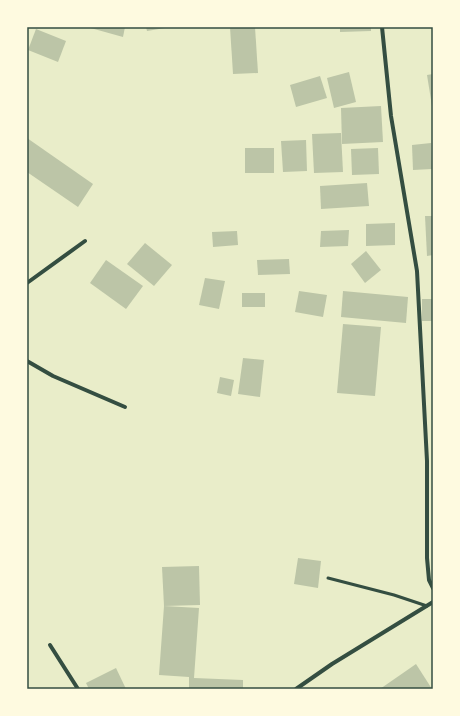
<svg xmlns="http://www.w3.org/2000/svg" width="460" height="716" viewBox="0 0 460 716" font-family="Lora,serif">
	<style>
		.building { fill: #bcc5a7 }
		.lines { fill: none; stroke-linecap: round; stroke-linejoin: round }
		.service { stroke: #344e41; stroke-width: 3 }
		.minor { stroke: #344e41; stroke-width: 4 }
		.neatline { fill: none; stroke: #344e41; stroke-width: 1.5 }
	</style>
	<rect width="100%" height="100%" fill="#e9edc9"/>
	<g class="building">
		<path d="M 87,27 L 125,27 L 123,37 Z"/>
		<path d="M 146,27 L 165,27 L 165,28 L 147,31 Z"/>
		<path d="M 230,27 L 255,27 L 258,73 L 233,74 Z"/>
		<path d="M 340,27 L 371,27 L 371,31 L 340,32 Z"/>
		<path d="M 36,29 L 66,41 L 58,62 L 28,50 Z"/>
		<path d="M 349,72 L 356,102 L 334,108 L 327,78 Z"/>
		<path d="M 433,74 L 433,105 L 432,106 L 427,75 Z"/>
		<path d="M 320,76 L 327,98 L 296,107 L 290,85 Z"/>
		<path d="M 381,106 L 383,142 L 342,144 L 341,108 Z"/>
		<path d="M 341,133 L 343,172 L 314,173 L 312,134 Z"/>
		<path d="M 27,138 L 93,184 L 78,207 L 27,172 Z"/>
		<path d="M 306,140 L 307,171 L 283,172 L 281,141 Z"/>
		<path d="M 431,143 L 432,169 L 413,170 L 412,145 Z"/>
		<rect x="245" y="148" width="29" height="25"/>
		<path d="M 378,148 L 379,174 L 352,175 L 351,149 Z"/>
		<path d="M 367,183 L 369,206 L 321,209 L 320,186 Z"/>
		<path d="M 425,216 L 433,216 L 433,255 L 427,256 Z"/>
		<path d="M 395,223 L 395,245 L 366,246 L 366,224 Z"/>
		<path d="M 349,230 L 348,246 L 320,247 L 321,231 Z"/>
		<path d="M 237,231 L 238,245 L 213,247 L 212,232 Z"/>
		<path d="M 145,243 L 172,265 L 154,286 L 127,264 Z"/>
		<path d="M 366,251 L 381,270 L 365,283 L 351,264 Z"/>
		<path d="M 289,259 L 290,274 L 258,275 L 257,260 Z"/>
		<path d="M 106,260 L 143,286 L 126,309 L 90,283 Z"/>
		<path d="M 205,278 L 225,281 L 219,309 L 199,305 Z"/>
		<path d="M 299,291 L 327,295 L 323,317 L 295,312 Z"/>
		<path d="M 343,291 L 408,297 L 406,323 L 341,317 Z"/>
		<rect x="242" y="293" width="23" height="14"/>
		<rect x="422" y="299" width="11" height="22"/>
		<path d="M 343,324 L 381,327 L 375,396 L 337,393 Z"/>
		<path d="M 243,358 L 264,360 L 260,397 L 238,394 Z"/>
		<path d="M 220,377 L 234,380 L 231,396 L 217,393 Z"/>
		<path d="M 298,558 L 321,561 L 318,588 L 294,584 Z"/>
		<path d="M 199,566 L 200,605 L 164,606 L 162,567 Z"/>
		<path d="M 164,606 L 199,608 L 194,678 L 243,680 L 243,689 L 189,689 L 189,677 L 159,675 Z"/>
		<path d="M 416,664 L 432,689 L 380,689 Z"/>
		<path d="M 116,668 L 126,689 L 89,689 L 86,683 Z"/>
	</g>
	<g class="lines">
		<path class="service" d="M 328,578 L 394,595 L 427,606"/>
		<g class="minor">
			<path d="M 382,27 L 391,116 L 417,271 L 427,461 L 427,558 L 429,580 L 433,588"/>
			<path d="M 27,283 L 85,241"/>
			<path d="M 27,361 L 53,376 L 125,407"/>
			<path d="M 50,645 L 78,689"/>
			<path d="M 296,689 L 332,664 L 433,602"/>
		</g>
	</g>
	<rect width="460" height="716" fill="none" stroke="#fefae0" stroke-width="56"/>
	<rect x="28" y="28" width="404" height="660" class="neatline"/>
</svg>
